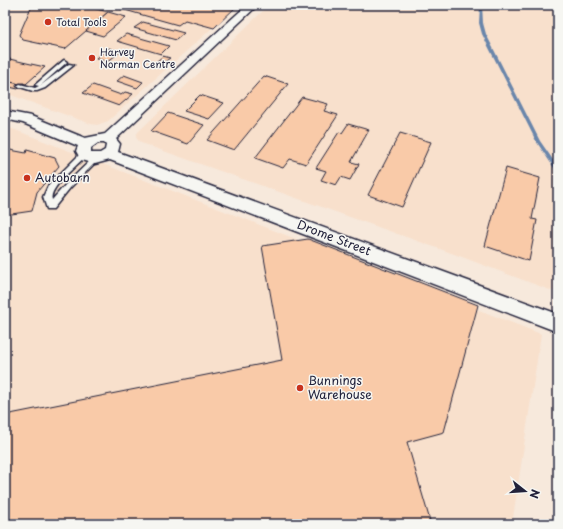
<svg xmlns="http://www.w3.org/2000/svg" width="563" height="529" viewBox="0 0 563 529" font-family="'Playpen Sans',sans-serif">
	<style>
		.built { fill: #f8e0cc }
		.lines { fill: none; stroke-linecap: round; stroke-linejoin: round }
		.stream { fill: #6b86ab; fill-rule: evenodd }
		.building { fill: #f9caa8; stroke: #22223b }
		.service-casing { stroke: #22223b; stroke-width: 3 }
		.minor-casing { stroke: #22223b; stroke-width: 3 }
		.service { fill: #f6f6f2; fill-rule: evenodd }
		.minor { fill: #f6f6f2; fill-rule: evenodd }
		.poi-dot { fill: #c8321e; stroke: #f6f6f2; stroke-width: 1.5 }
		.labels { text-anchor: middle; stroke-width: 3; stroke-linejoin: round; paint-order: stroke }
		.far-poi-label { font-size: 10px; fill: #22223b; stroke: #f6f6f2; text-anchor: start }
		.poi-label { font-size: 12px; fill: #22223b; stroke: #f6f6f2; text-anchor: start }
		.street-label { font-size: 12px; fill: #22223b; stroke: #f6f6f2 }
	</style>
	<rect width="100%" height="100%" fill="#f7e9dc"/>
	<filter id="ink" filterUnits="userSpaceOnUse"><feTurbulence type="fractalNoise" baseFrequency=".025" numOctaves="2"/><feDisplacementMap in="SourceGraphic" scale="8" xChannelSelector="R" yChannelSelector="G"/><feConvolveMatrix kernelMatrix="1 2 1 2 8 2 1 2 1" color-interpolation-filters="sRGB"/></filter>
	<g filter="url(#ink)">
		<g class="built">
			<path d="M 5,5 L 238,5 L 108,121 L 97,125 L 91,124 L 5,93 Z"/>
			<path d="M 269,5 L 558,5 L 558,293 L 454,254 L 141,143 L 137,139 L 136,136 L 138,132 Z"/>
			<path d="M 5,126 L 541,334 L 512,524 L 5,524 Z"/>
		</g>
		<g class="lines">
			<path class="stream" d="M 480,5 L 482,5 L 483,23 L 486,34 L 540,141 L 558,167 L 558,172 L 556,171 L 536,141 L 482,34 L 479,23 Z"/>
		</g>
		<g class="building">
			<path d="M 32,5 L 81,5 L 108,12 L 65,49 L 23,40 L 19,35 Z"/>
			<path d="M 107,5 L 238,5 L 214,28 L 185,20 L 178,25 Z"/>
			<path d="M 108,12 L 126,17 L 103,36 L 86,31 Z"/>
			<path d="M 143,22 L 184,33 L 176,40 L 134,28 Z"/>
			<path d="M 126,34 L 169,46 L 161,54 L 117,41 Z"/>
			<path d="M 109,48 L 120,52 L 107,62 L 96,58 Z"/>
			<path d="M 163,56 L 170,58 L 163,63 L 157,61 Z"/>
			<path d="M 5,58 L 31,64 L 45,67 L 26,84 L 22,83 L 20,84 L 5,81 Z"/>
			<path d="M 124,75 L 143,82 L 137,88 L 117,81 Z"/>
			<path d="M 264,76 L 288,84 L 234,150 L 207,140 Z"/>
			<path d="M 5,81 L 20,84 L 24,83 L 18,89 L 5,86 Z"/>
			<path d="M 93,85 L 121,95 L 125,92 L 133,94 L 119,106 L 83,93 Z"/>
			<path d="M 200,95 L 224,103 L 209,119 L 184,111 Z"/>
			<path d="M 302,97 L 328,104 L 324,111 L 338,115 L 306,164 L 290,159 L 283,168 L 255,158 Z"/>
			<path d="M 168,113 L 204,125 L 188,144 L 151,131 Z"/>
			<path d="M 348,124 L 369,130 L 351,162 L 359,164 L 350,180 L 341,177 L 336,185 L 321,180 L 326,171 L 316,168 L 339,132 L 342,133 Z"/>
			<path d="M 400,133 L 431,142 L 402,207 L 368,195 Z"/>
			<path d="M 5,149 L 26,153 L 27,150 L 55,158 L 59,166 L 37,192 L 32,211 L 5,215 Z"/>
			<path d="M 506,168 L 540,178 L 532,219 L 537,220 L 529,261 L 485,246 Z"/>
			<path d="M 308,239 L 478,305 L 444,432 L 407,442 L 431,524 L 5,524 L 5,415 L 282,360 L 262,246 Z"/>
		</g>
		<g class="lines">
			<g class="service-casing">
				<g id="service">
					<path d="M 64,60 L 67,62 L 66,63 L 40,86 L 69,64 L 74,65 L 45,88 L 37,91 L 33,91 L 17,86 L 20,84 L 35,88 L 39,86 L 35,85 Z"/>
					<path d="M 82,152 L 84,152 L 87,154 C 79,165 48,187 52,200 L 66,184 L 95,156 L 97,156 L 100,158 L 70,188 L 53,209 L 47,209 L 43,197 L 48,186 Z"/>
				</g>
			</g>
			<g class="minor-casing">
				<path id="minor" d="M 247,5 L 258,5 L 116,139 L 120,144 L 118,152 L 558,314 L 558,332 L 110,160 L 95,164 L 81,160 L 76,151 L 78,146 L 23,123 L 5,119 L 5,111 L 31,116 L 85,138 L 105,134 ZM 98,143 L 104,143 L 106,145 L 105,150 L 100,153 L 91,153 L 91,148 Z"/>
			</g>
			<use href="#service" class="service"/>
			<use href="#minor" class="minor"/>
		</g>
	</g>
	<g class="poi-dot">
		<circle cx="48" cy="22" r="4"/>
		<circle cx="92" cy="58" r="4"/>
		<circle cx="27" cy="178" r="4"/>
		<circle cx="300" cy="388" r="4"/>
	</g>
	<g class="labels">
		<g class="far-poi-label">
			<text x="56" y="26">Total Tools</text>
			<text x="100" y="56">Harvey<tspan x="100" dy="12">Norman Centre</tspan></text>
		</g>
		<g class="poi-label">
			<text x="35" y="182">Autobarn</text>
			<text x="308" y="385">Bunnings<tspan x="308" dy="14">Warehouse</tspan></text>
		</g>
		<g class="street-label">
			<text transform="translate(334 238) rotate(21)" y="4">Drome Street</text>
		</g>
	</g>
	<rect width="563" height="529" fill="none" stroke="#f6f6f2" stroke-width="20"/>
	<rect x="10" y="10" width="543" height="509" fill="none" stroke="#22223b" stroke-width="1.5" filter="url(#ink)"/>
	<g transform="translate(525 491) rotate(107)" stroke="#f6f6f2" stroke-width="3" paint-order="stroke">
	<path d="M0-3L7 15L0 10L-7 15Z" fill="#22223b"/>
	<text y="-6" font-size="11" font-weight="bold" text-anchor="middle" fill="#22223b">N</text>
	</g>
</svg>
